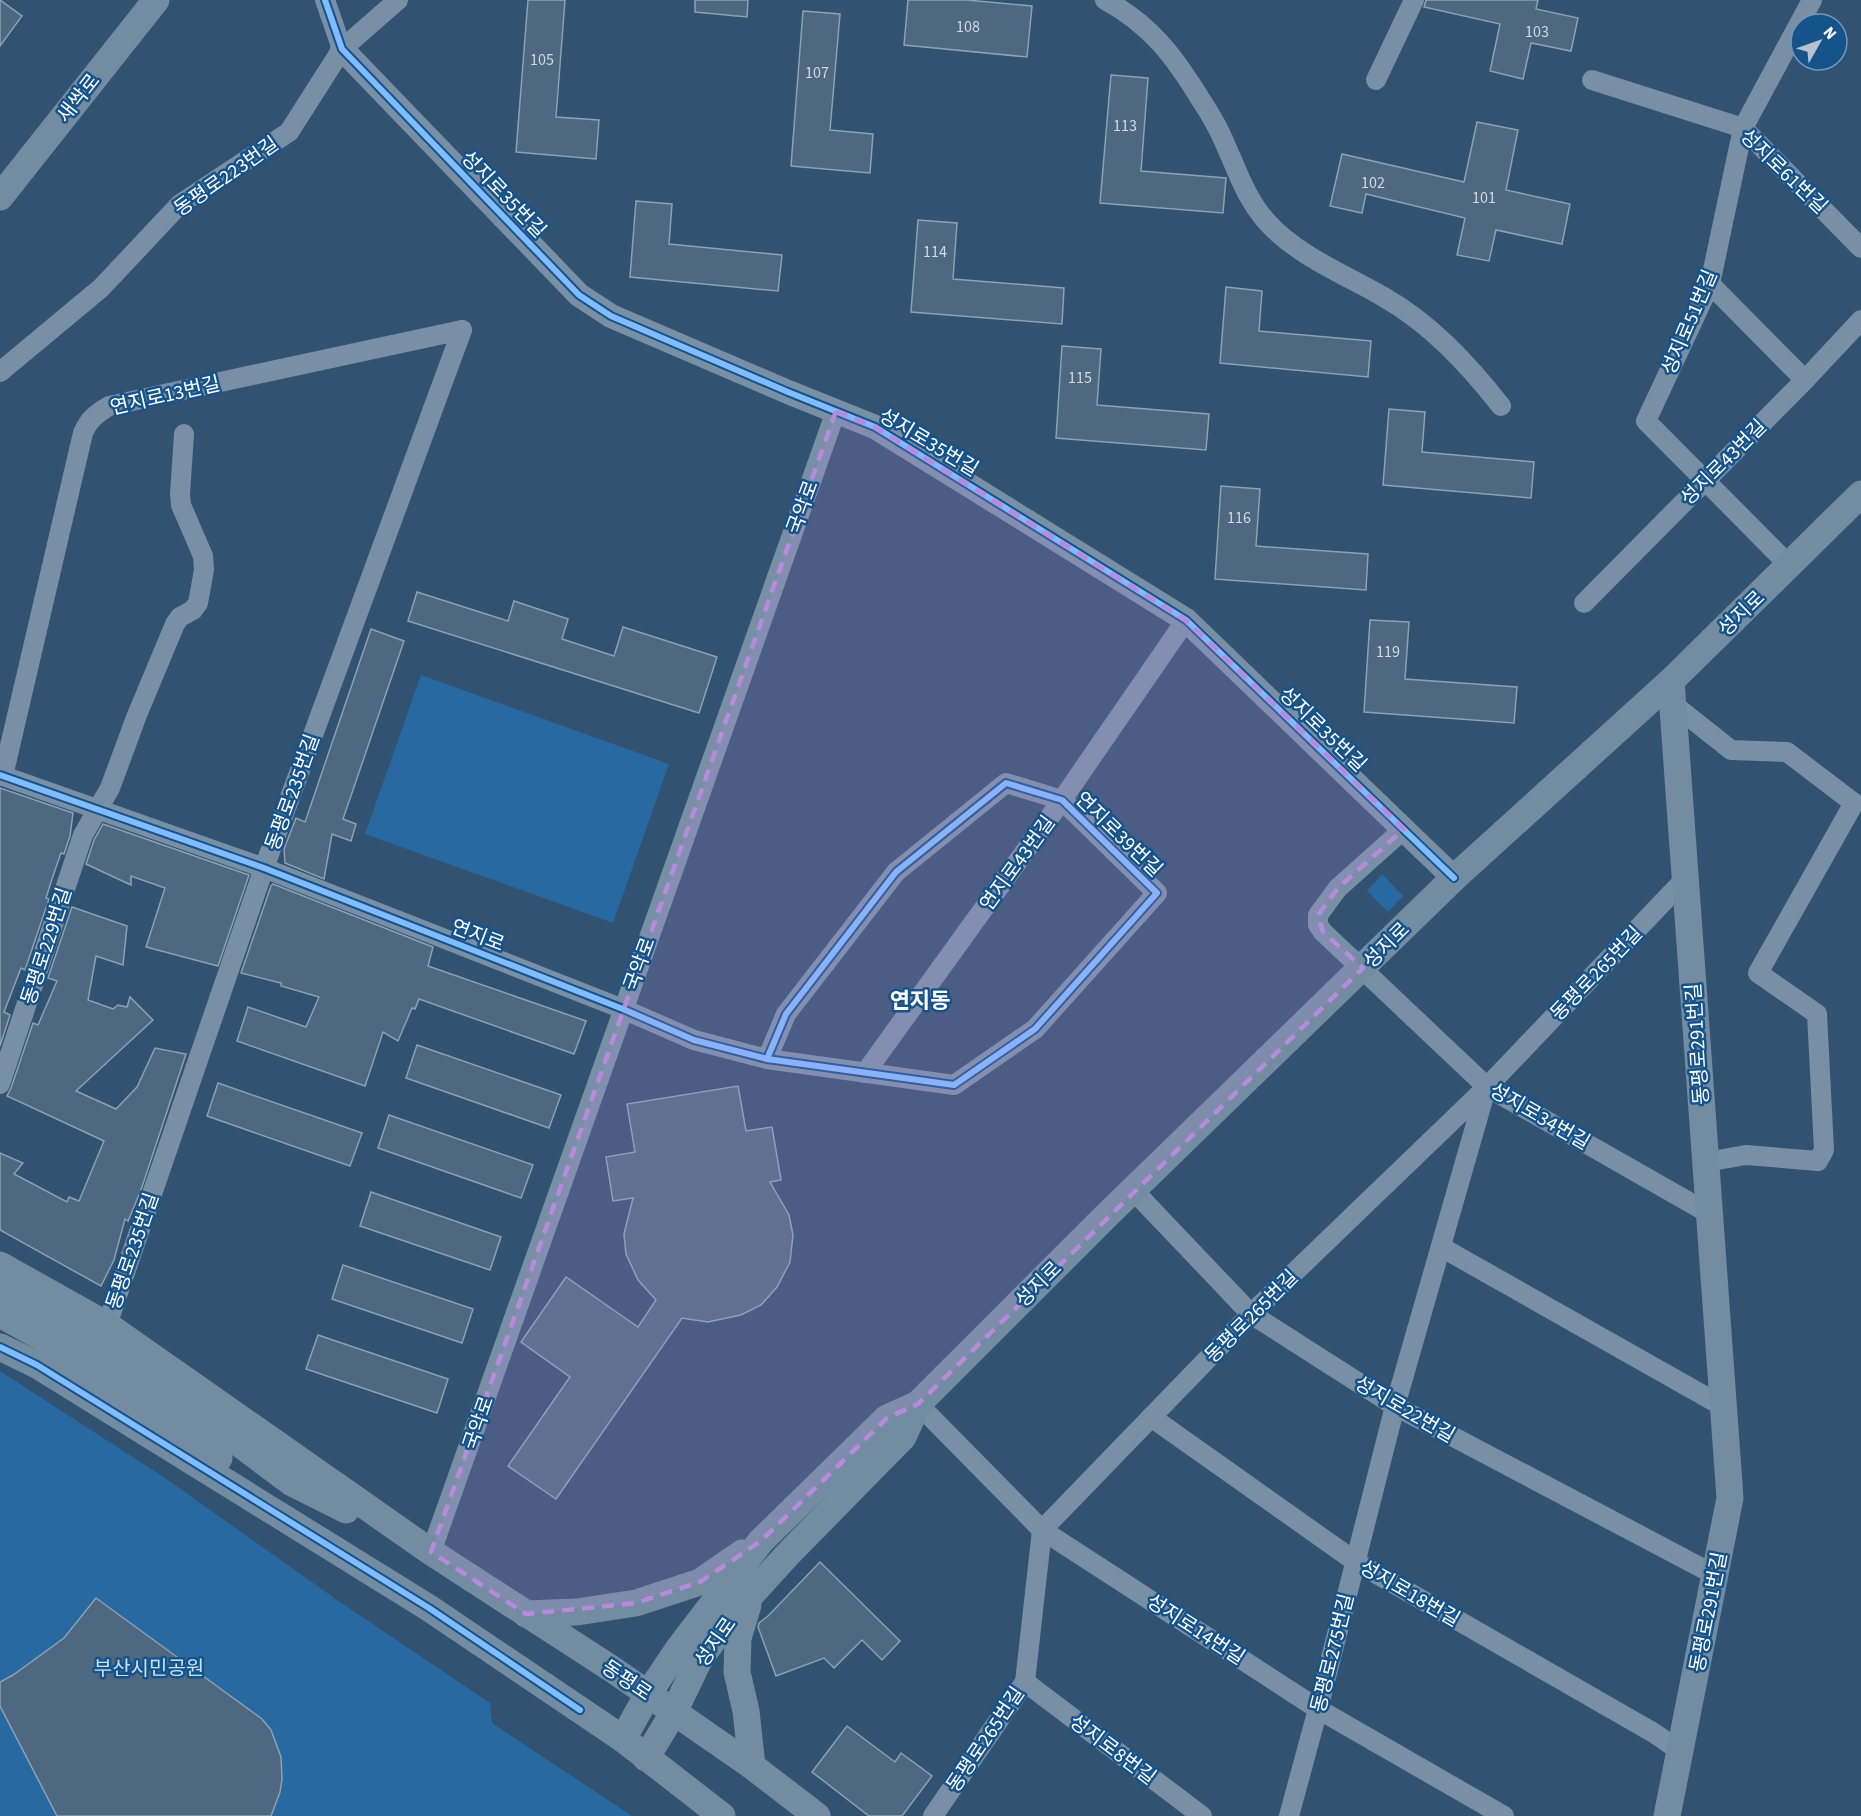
<svg xmlns="http://www.w3.org/2000/svg" width="1861" height="1816" viewBox="0 0 1861 1816" font-family="'Source Sans 3','Noto Sans KR',sans-serif">
	<style>
		.green { fill: #2969a2 }
		.building { fill: #4d6880; stroke: #8ca1b3; stroke-width: 1.5 }
		.lines { fill: none; stroke-linecap: round; stroke-linejoin: round }
		.minor { stroke: #788fa5; stroke-width: 20 }
		.tertiary { stroke: #788fa5; stroke-width: 24 }
		.secondary { stroke: #738ca1; stroke-width: 27 }
		.cycleway-casing { stroke: #16538b; stroke-width: 10 }
		.cycleway { stroke: #80bcff; stroke-width: 6 }
		.marked { fill: #b68bdc; fill-opacity: 0.2; stroke: #b68bdc; stroke-width: 4.5; stroke-dasharray: 12 8; stroke-linejoin: round }
		.labels { text-anchor: middle; stroke-width: 5; stroke-linejoin: round; paint-order: stroke }
		.number-label { font-size: 16px; fill: #d2d9df }
		.street-label { font-size: 20px; fill: #fff; stroke: #16538b }
		.park-label { font-size: 20px; fill: #c5e2fb; stroke: #16538b }
		.quarter-label { font-size: 22px; font-weight: bold; fill: #fff; stroke: #16538b }
	</style>
	<rect width="100%" height="100%" fill="#315270"/>
	<g class="green">
		<path d="M 421,675 L 669,764 L 613,923 L 365,834 Z"/>
		<path d="M 1382,874 L 1403,896 L 1388,912 L 1367,891 Z"/>
		<path d="M 0,1371 L 165,1478 L 340,1602 L 490,1703 L 492,1723 L 632,1816 L 0,1816 Z"/>
	</g>
	<g class="building">
		<path d="M 0,0 L 22,16 L 0,46 Z"/>
		<path d="M 528,0 L 565,0 L 556,117 L 599,120 L 596,159 L 516,152 Z"/>
		<path d="M 695,0 L 748,0 L 747,17 L 695,12 Z"/>
		<path d="M 908,0 L 967,0 L 1032,6 L 1027,57 L 904,45 Z"/>
		<path d="M 1426,0 L 1538,0 L 1536,9 L 1578,18 L 1571,51 L 1531,43 L 1523,79 L 1490,71 L 1500,24 L 1424,7 Z"/>
		<path d="M 803,11 L 840,14 L 830,130 L 873,134 L 870,173 L 791,166 Z"/>
		<path d="M 1111,75 L 1148,78 L 1141,171 L 1226,178 L 1223,213 L 1100,203 Z"/>
		<path d="M 1477,122 L 1518,130 L 1506,190 L 1570,204 L 1562,244 L 1496,230 L 1489,261 L 1457,255 L 1465,218 L 1366,194 L 1362,213 L 1330,206 L 1342,154 L 1464,182 Z"/>
		<path d="M 636,201 L 672,204 L 669,244 L 782,255 L 778,291 L 630,277 Z"/>
		<path d="M 918,220 L 957,223 L 953,279 L 1064,288 L 1062,324 L 911,312 Z"/>
		<path d="M 1226,287 L 1262,291 L 1259,331 L 1371,341 L 1368,377 L 1220,363 Z"/>
		<path d="M 1062,346 L 1101,349 L 1097,405 L 1209,414 L 1206,450 L 1056,438 Z"/>
		<path d="M 1389,409 L 1425,412 L 1422,452 L 1534,462 L 1531,498 L 1383,485 Z"/>
		<path d="M 1221,486 L 1260,489 L 1256,546 L 1368,554 L 1366,590 L 1215,579 Z"/>
		<path d="M 417,592 L 508,621 L 514,601 L 568,619 L 562,639 L 614,656 L 623,627 L 717,657 L 699,713 L 408,621 Z"/>
		<path d="M 1370,620 L 1409,622 L 1405,679 L 1517,687 L 1514,723 L 1364,712 Z"/>
		<path d="M 371,629 L 404,641 L 343,819 L 356,824 L 351,841 L 332,834 L 324,879 L 285,863 L 284,849 L 296,818 L 305,822 Z"/>
		<path d="M 0,788 L 73,813 L 70,836 L 64,854 L 61,853 L 52,879 L 46,898 L 49,899 L 25,970 L 21,968 L 4,1012 L 10,1015 L 0,1046 Z"/>
		<path d="M 103,824 L 249,875 L 218,966 L 146,947 L 165,888 L 131,876 L 131,885 L 86,864 L 94,840 Z"/>
		<path d="M 273,884 L 433,947 L 428,966 L 586,1021 L 574,1054 L 419,999 L 415,1009 L 412,1008 L 398,1041 L 383,1032 L 365,1086 L 237,1041 L 248,1007 L 306,1027 L 319,997 L 281,986 L 281,983 L 241,973 L 271,886 Z"/>
		<path d="M 72,907 L 127,926 L 123,965 L 96,956 L 88,1000 L 113,1009 L 118,1005 L 127,1007 L 130,997 L 153,1020 L 76,1091 L 116,1109 L 137,1087 L 155,1048 L 186,1054 L 141,1190 L 128,1221 L 125,1219 L 114,1260 L 101,1286 L 0,1230 L 0,1153 L 23,1163 L 14,1174 L 67,1202 L 69,1197 L 79,1201 L 104,1141 L 7,1096 L 11,1088 L 33,1023 L 38,1025 L 57,981 L 48,978 Z"/>
		<path d="M 417,1045 L 561,1095 L 549,1128 L 406,1078 Z"/>
		<path d="M 218,1083 L 362,1133 L 350,1166 L 207,1116 Z"/>
		<path d="M 738,1086 L 746,1131 L 772,1127 L 781,1180 L 770,1182 L 789,1215 L 793,1235 L 790,1262 L 777,1287 L 761,1305 L 741,1315 L 708,1322 L 682,1318 L 556,1499 L 508,1466 L 570,1377 L 521,1342 L 566,1277 L 638,1327 L 656,1300 L 638,1280 L 626,1254 L 624,1234 L 633,1198 L 613,1201 L 606,1157 L 635,1152 L 627,1104 Z"/>
		<path d="M 389,1115 L 533,1165 L 521,1198 L 378,1148 Z"/>
		<path d="M 371,1192 L 501,1237 L 490,1270 L 360,1226 Z"/>
		<path d="M 343,1265 L 473,1309 L 462,1343 L 332,1299 Z"/>
		<path d="M 318,1335 L 448,1379 L 437,1413 L 306,1369 Z"/>
		<path d="M 820,1562 L 900,1641 L 882,1660 L 862,1640 L 834,1668 L 824,1658 L 776,1676 L 758,1627 L 759,1623 L 768,1616 Z"/>
		<path d="M 96,1598 L 262,1719 L 271,1730 L 281,1757 L 282,1779 L 280,1792 L 271,1816 L 57,1816 L 0,1706 L 0,1682 L 13,1675 L 64,1638 Z"/>
		<path d="M 847,1726 L 895,1762 L 901,1753 L 932,1776 L 902,1816 L 869,1816 L 812,1772 Z"/>
	</g>
	<g class="lines">
		<g class="minor">
			<path d="M 325,0 L 342,49"/>
			<path d="M 1105,0 C 1151,25 1174,56 1201,100 C 1208,111 1216,123 1221,135 C 1235,164 1245,199 1268,223 C 1298,256 1344,274 1382,296 C 1430,323 1467,363 1501,406"/>
			<path d="M 1376,80 L 1414,0"/>
			<path d="M 1592,80 L 1743,128 L 1861,248"/>
			<path d="M 1710,284 L 1805,380"/>
			<path d="M 0,372 L 101,288 L 180,204 L 289,132 L 342,49 L 398,0"/>
			<path d="M 1789,565 L 1646,421 L 1710,284 L 1743,128 L 1812,0"/>
			<path d="M 1584,603 L 1805,380 L 1861,320"/>
			<path d="M 1673,704 L 1731,750 L 1787,752 L 1854,803 L 1758,973 L 1817,1014 L 1824,1150 L 1818,1161 L 1746,1155 L 1706,1162"/>
			<path d="M 0,775 L 264,868 L 623,1009 L 694,1040 L 767,1059 L 954,1085 L 1035,1029 L 1157,893 L 1062,800 L 1006,783 L 896,872 L 786,1014 L 767,1059"/>
			<path d="M 3,776 L 83,433 C 89,419 96,414 109,406 L 462,330"/>
			<path d="M 1404,829 L 1338,888 L 1318,915 L 1318,925 L 1323,932 L 1487,1087 L 1710,1214"/>
			<path d="M 865,1073 L 1062,800 L 1186,620"/>
			<path d="M 0,1084 L 83,835 L 110,788 L 137,715 L 175,624 L 180,617 L 193,610 L 198,603 L 204,570 L 203,556 L 181,505 L 180,494 L 184,434"/>
			<path d="M 1133,1190 L 1251,1314 L 1395,1406 L 1715,1575"/>
			<path d="M 1441,1247 L 1724,1407"/>
			<path d="M 107,1325 L 264,868 L 462,330"/>
			<path d="M 918,1404 L 1042,1530 L 1318,1709 L 1504,1816"/>
			<path d="M 1151,1417 L 1356,1562 L 1654,1733 L 1680,1751"/>
			<path d="M 431,1552 L 836,411"/>
			<path d="M 1025,1682 L 1202,1816"/>
			<path d="M 933,1816 L 1025,1682 L 1042,1530 L 1251,1314 L 1487,1087 L 1685,879"/>
			<path d="M 1289,1816 L 1318,1709 L 1395,1406 L 1486,1089"/>
		</g>
		<path class="tertiary" d="M 342,49 L 579,295 L 611,316 L 788,392 L 875,427 L 1186,620 L 1454,878"/>
		<g class="secondary">
			<path d="M 0,197 L 156,0"/>
			<path d="M 0,1265 L 107,1325 L 431,1552 L 612,1669 L 752,1766 L 817,1816"/>
			<path d="M 0,1288 L 68,1326 L 244,1447 L 292,1483 L 346,1510"/>
			<path d="M 0,1314 L 57,1346 L 219,1458"/>
			<path d="M 0,1347 L 37,1365 L 429,1608 L 623,1739 L 722,1816"/>
			<path d="M 748,1605 L 738,1638 L 737,1672 L 746,1711 L 752,1766"/>
			<path d="M 526,1614 L 577,1612 L 636,1603 L 700,1582 L 742,1553"/>
			<path d="M 623,1739 L 648,1694 L 679,1648 L 761,1541 L 887,1418 L 918,1404 L 1104,1218 L 1454,878 L 1671,681 L 1861,494"/>
			<path d="M 646,1758 L 674,1712 L 699,1660 L 726,1622 L 790,1552 L 903,1437 L 918,1404"/>
			<path d="M 1667,1816 L 1730,1498 L 1671,681"/>
		</g>
		<g class="cycleway-casing">
			<g id="cycleway">
				<path d="M 325,0 L 342,49 L 579,295 L 611,316 L 788,392 L 875,427 L 1186,620 L 1454,878"/>
				<path d="M 0,775 L 264,868 L 623,1009 L 694,1040 L 767,1059 L 954,1085 L 1035,1029 L 1157,893 L 1062,800 L 1006,783 L 896,872 L 786,1014 L 767,1059"/>
				<path d="M 0,1347 L 37,1365 L 429,1608 L 580,1710"/>
			</g>
		</g>
		<use href="#cycleway" class="cycleway"/>
	</g>
	<path class="marked" d="M 836,411 L 875,427 L 1186,620 L 1404,829 L 1338,888 L 1318,915 L 1323,932 L 1363,968 L 918,1404 L 887,1418 L 761,1541 L 700,1582 L 636,1603 L 526,1614 L 431,1552 Z"/>
	<g class="labels">
		<g class="number-label">
			<text x="968" y="32">108</text>
			<text x="1537" y="37">103</text>
			<text x="542" y="65">105</text>
			<text x="817" y="78">107</text>
			<text x="1125" y="131">113</text>
			<text x="1373" y="188">102</text>
			<text x="1484" y="203">101</text>
			<text x="935" y="257">114</text>
			<text x="1080" y="383">115</text>
			<text x="1239" y="523">116</text>
			<text x="1388" y="657">119</text>
		</g>
		<g class="street-label">
			<text transform="translate(78 98) rotate(-52)" y="7">새싹로</text>
			<text transform="translate(1784 171) rotate(44)" y="7">성지로61번길</text>
			<text transform="translate(226 176) rotate(-35)" y="7">동평로223번길</text>
			<text transform="translate(504 194) rotate(46)" y="7">성지로35번길</text>
			<text transform="translate(1689 322) rotate(-67)" y="7">성지로51번길</text>
			<text transform="translate(165 395) rotate(-13)" y="7">연지로13번길</text>
			<text transform="translate(929 442) rotate(31)" y="7">성지로35번길</text>
			<text transform="translate(1723 462) rotate(-45)" y="7">성지로43번길</text>
			<text transform="translate(802 507) rotate(-70)" y="7">국악로</text>
			<text transform="translate(1741 613) rotate(-44)" y="7">성지로</text>
			<text transform="translate(1323 729) rotate(44)" y="7">성지로35번길</text>
			<text transform="translate(292 792) rotate(-70)" y="7">동평로235번길</text>
			<text transform="translate(1119 834) rotate(44)" y="7">연지로39번길</text>
			<text transform="translate(1017 863) rotate(-54)" y="7">연지로43번길</text>
			<text transform="translate(478 935) rotate(21)" y="7">연지로</text>
			<text transform="translate(1386 945) rotate(-45)" y="7">성지로</text>
			<text transform="translate(46 946) rotate(-72)" y="7">동평로229번길</text>
			<text transform="translate(639 964) rotate(-70)" y="7">국악로</text>
			<text transform="translate(1596 973) rotate(-46)" y="7">동평로265번길</text>
			<text transform="translate(1697 1044) rotate(-94)" y="7">동평로291번길</text>
			<text transform="translate(1540 1116) rotate(30)" y="7">성지로34번길</text>
			<text transform="translate(132 1251) rotate(-71)" y="7">동평로235번길</text>
			<text transform="translate(1038 1284) rotate(-45)" y="7">성지로</text>
			<text transform="translate(1251 1316) rotate(-45)" y="7">동평로265번길</text>
			<text transform="translate(1405 1409) rotate(30)" y="7">성지로22번길</text>
			<text transform="translate(478 1423) rotate(-71)" y="7">국악로</text>
			<text transform="translate(1410 1593) rotate(30)" y="7">성지로18번길</text>
			<text transform="translate(1708 1612) rotate(-79)" y="7">동평로291번길</text>
			<text transform="translate(1196 1629) rotate(33)" y="7">성지로14번길</text>
			<text transform="translate(715 1642) rotate(-55)" y="7">성지로</text>
			<text transform="translate(1332 1653) rotate(-76)" y="7">동평로275번길</text>
			<text transform="translate(627 1680) rotate(34)" y="7">동평로</text>
			<text transform="translate(985 1739) rotate(-56)" y="7">동평로265번길</text>
			<text transform="translate(1113 1749) rotate(37)" y="7">성지로8번길</text>
		</g>
		<g class="park-label">
			<text x="149" y="1675">부산시민공원</text>
		</g>
		<g class="quarter-label">
			<text x="920" y="1008">연지동</text>
		</g>
	</g>
	<g transform="translate(1819 42) rotate(50)"><circle r="28" fill="#16538b" stroke="#7398b9" stroke-width="1.5"/>
	<path d="M0-4.5L10 22L0 15L-10 22Z" fill="#b7c2cd"/>
	<text y="-9" font-size="16" font-weight="bold" text-anchor="middle" fill="#ffffff">N</text>
	</g>
</svg>
